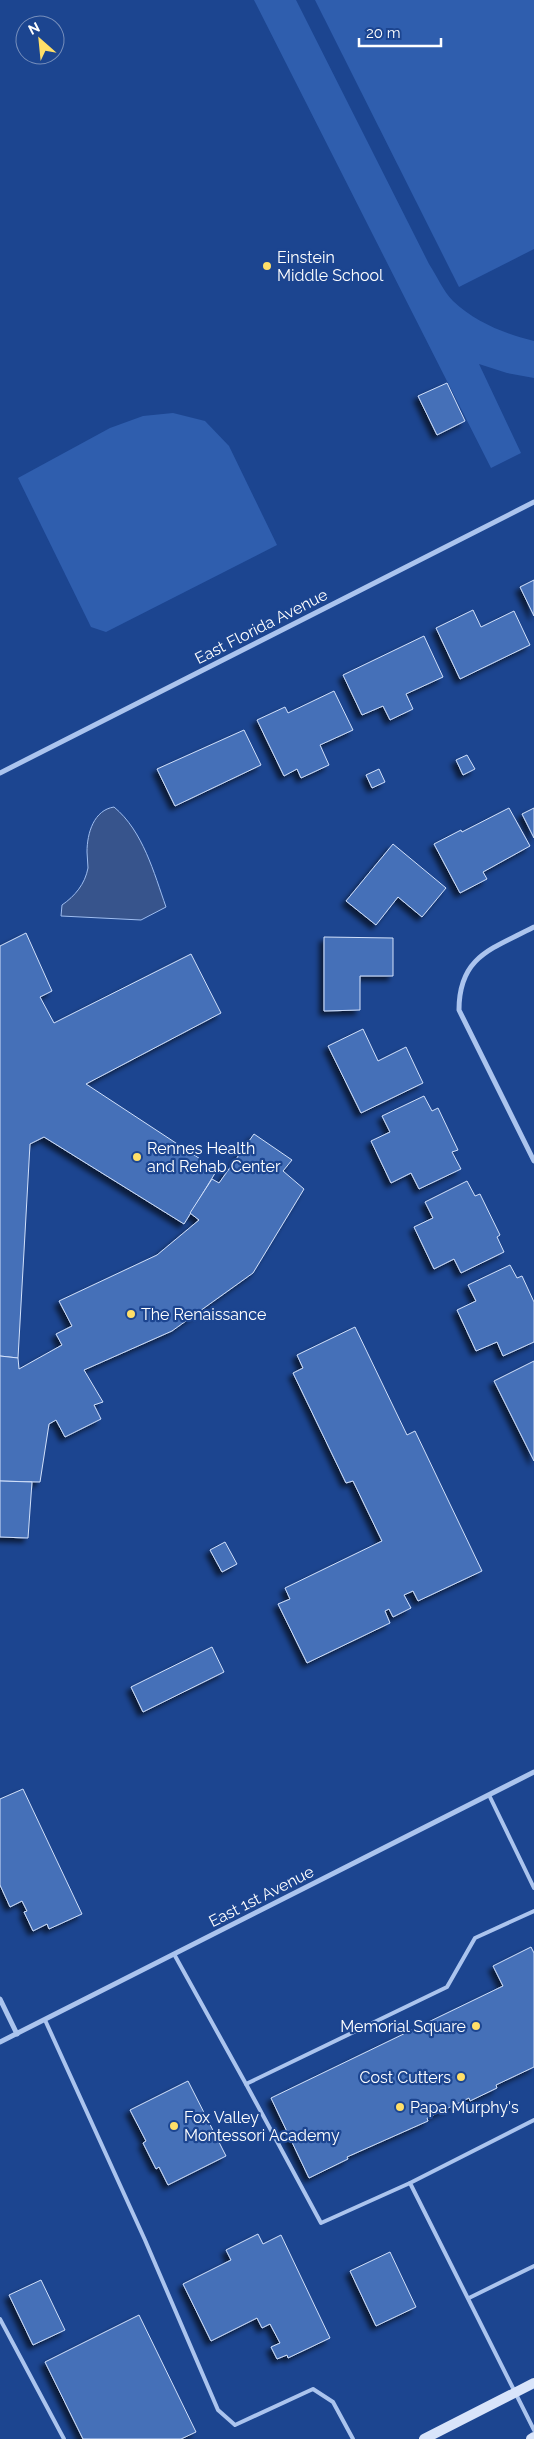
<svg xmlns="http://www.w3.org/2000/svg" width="534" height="2439" viewBox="0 0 534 2439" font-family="Raleway,sans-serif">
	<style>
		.green { fill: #2f5eae }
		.water { fill: #37548c; stroke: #9ebdf0 }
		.building { fill: #446fb8; stroke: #d1e0fa; filter: url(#shadow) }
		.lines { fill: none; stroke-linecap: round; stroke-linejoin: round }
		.service { stroke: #abc4ee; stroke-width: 4 }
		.minor { stroke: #abc4ee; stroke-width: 5 }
		.secondary { stroke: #d8e4fa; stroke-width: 10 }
		.poi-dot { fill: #ffdf68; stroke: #1c4590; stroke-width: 2 }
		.labels { text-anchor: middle; stroke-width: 4.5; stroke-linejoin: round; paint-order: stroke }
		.poi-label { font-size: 16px; fill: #fff; stroke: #1c4590; text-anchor: start }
		.street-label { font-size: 16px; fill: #fff; stroke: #1c4590 }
	</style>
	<defs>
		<filter id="shadow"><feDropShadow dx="-4.5" dy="4.5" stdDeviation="2.5" flood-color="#0009"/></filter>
	</defs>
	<rect width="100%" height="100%" fill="#1c4590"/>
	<g class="green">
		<path d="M 254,0 L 296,0 L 429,264 C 437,276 443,291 453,301 C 475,322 505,334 534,341 L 534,378 L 507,373 L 479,364 L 521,453 L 491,468 Z"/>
		<path d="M 315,0 L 534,0 L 534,249 L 459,287 Z"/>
		<path d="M 173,413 L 205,421 L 229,446 L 277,545 L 106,632 L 91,627 L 18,478 L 110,428 L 143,416 Z"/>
	</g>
	<path class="water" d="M 114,807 C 143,831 154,873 166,907 L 141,920 L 61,916 L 62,905 C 75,896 85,884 88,868 C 88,863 87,857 87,852 C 87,833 94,810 114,807 Z"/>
	<g class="building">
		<path d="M 447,383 L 465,421 L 437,435 L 418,396 Z"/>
		<path d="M 534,580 L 534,616 L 520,587 Z"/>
		<path d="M 473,610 L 481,627 L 514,611 L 530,645 L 460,679 L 436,628 Z"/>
		<path d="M 424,636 L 443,677 L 406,694 L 413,709 L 390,720 L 383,706 L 362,715 L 343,675 Z"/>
		<path d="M 334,691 L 353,730 L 320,745 L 329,765 L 301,778 L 297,769 L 284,776 L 257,720 L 285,707 L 288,713 Z"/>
		<path d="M 244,730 L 261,765 L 175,806 L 157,769 Z"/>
		<path d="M 467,755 L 475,769 L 463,775 L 456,760 Z"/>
		<path d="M 379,769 L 385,782 L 372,788 L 366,775 Z"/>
		<path d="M 509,808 L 530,846 L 483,872 L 487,879 L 460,893 L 434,844 L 461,830 L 462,832 Z"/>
		<path d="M 534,808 L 534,838 L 522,814 Z"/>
		<path d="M 393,844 L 446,888 L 422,917 L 398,897 L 376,925 L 346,901 Z"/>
		<path d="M 26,933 L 52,991 L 40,997 L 54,1023 L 191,954 L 221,1013 L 86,1084 L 217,1170 L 184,1224 L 44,1137 L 30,1144 L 18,1358 L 0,1356 L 0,946 Z"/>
		<path d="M 324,937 L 393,938 L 393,976 L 360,976 L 360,1010 L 324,1011 Z"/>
		<path d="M 363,1029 L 378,1061 L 406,1047 L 423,1083 L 361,1113 L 328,1046 Z"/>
		<path d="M 424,1096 L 432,1111 L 438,1108 L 458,1150 L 452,1152 L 461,1169 L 419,1189 L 411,1173 L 391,1183 L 371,1141 L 390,1132 L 382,1116 Z"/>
		<path d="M 254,1134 L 292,1160 L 283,1171 L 304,1189 L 253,1273 L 172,1331 L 84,1370 L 103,1402 L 94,1405 L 101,1419 L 65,1437 L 56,1420 L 49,1424 L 40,1482 L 0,1481 L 0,1356 L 18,1358 L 19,1369 L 62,1345 L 56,1334 L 72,1326 L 59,1301 L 157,1255 L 199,1220 L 190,1213 L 212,1179 L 219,1183 Z"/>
		<path d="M 467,1181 L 475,1196 L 480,1194 L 500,1235 L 497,1237 L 504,1252 L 461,1273 L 454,1259 L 434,1269 L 414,1227 L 433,1218 L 425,1202 Z"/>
		<path d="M 510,1265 L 517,1278 L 522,1276 L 534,1302 L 534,1342 L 503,1356 L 497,1342 L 476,1351 L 457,1310 L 476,1301 L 468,1285 Z"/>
		<path d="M 355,1327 L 407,1435 L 415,1431 L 482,1571 L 418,1601 L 413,1591 L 404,1595 L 411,1608 L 393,1617 L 389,1609 L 385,1611 L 390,1623 L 307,1663 L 278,1604 L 290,1599 L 285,1588 L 382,1541 L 353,1481 L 346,1483 L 293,1373 L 303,1368 L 297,1355 Z"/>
		<path d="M 534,1361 L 534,1461 L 494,1381 Z"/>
		<path d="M 0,1481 L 32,1482 L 28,1538 L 0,1537 Z"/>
		<path d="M 225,1542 L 237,1564 L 222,1572 L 210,1550 Z"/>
		<path d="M 212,1647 L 224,1672 L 143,1712 L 131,1687 Z"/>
		<path d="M 23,1789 L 82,1914 L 49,1929 L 47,1924 L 33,1931 L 24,1912 L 27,1911 L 22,1901 L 10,1907 L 0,1885 L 0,1799 Z"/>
		<path d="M 531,1947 L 534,1953 L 534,2067 L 496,2085 L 497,2088 L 470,2101 L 469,2098 L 427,2118 L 428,2121 L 347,2157 L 348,2159 L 309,2178 L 271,2098 L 503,1986 L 493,1966 Z"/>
		<path d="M 188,2081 L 226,2156 L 168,2185 L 159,2167 L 156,2169 L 143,2143 L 146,2141 L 130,2110 Z"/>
		<path d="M 258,2234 L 263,2244 L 281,2235 L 330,2338 L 288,2358 L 287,2355 L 277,2359 L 271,2347 L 280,2343 L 270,2324 L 262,2328 L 257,2318 L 211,2341 L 183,2284 L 231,2260 L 226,2250 Z"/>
		<path d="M 390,2252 L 416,2307 L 376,2326 L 350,2271 Z"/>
		<path d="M 41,2280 L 65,2330 L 33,2345 L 9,2295 Z"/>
		<path d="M 139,2315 L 196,2432 L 181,2439 L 83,2439 L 45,2362 Z"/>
	</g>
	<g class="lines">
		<g class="service">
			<path d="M 489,1795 L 534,1888"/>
			<path d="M 174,1954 L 246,2084 L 447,1987 L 475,1938 L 534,1911"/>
			<path d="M 45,2020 L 145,2240 L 218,2410 L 235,2425 L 313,2389 L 333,2402 L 353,2439"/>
			<path d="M 246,2084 L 321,2223 L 410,2183"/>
			<path d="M 534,2120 L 410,2183 L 534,2430"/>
			<path d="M 469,2298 L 534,2266"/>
			<path d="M 0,2319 L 64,2439"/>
		</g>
		<g class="minor">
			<path d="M 0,773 L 534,502"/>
			<path d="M 534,927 C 492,949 459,956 459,1010 L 534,1161"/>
			<path d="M 0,1999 L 17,2034"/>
			<path d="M 0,2042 L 534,1772"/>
		</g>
		<g class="secondary">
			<path d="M 424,2439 L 534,2383"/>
			<path d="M 531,2439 L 534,2437"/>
		</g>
	</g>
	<g class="poi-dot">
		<circle cx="267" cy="266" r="5"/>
		<circle cx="137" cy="1157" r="5"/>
		<circle cx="131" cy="1314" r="5"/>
		<circle cx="476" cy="2026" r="5"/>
		<circle cx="461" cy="2077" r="5"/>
		<circle cx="400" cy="2107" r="5"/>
		<circle cx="174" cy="2126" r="5"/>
	</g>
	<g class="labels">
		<g class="poi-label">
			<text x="277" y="263">Einstein<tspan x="277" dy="18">Middle School</tspan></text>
			<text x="147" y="1154">Rennes Health<tspan x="147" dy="18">and Rehab Center</tspan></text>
			<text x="141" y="1320">The Renaissance</text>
			<text x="466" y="2032" text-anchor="end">Memorial Square</text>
			<text x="451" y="2083" text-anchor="end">Cost Cutters</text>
			<text x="410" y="2113">Papa Murphy's</text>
			<text x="184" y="2123">Fox Valley<tspan x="184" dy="18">Montessori Academy</tspan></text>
		</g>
		<g class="street-label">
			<text transform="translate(261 626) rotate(-27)" y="6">East Florida Avenue</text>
			<text transform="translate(261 1896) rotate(-27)" y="6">East 1st Avenue</text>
		</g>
	</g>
	<g transform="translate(40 40) rotate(333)"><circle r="24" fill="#1c4590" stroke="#778fbc"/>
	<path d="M0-4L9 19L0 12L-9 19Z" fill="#ffdf68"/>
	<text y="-8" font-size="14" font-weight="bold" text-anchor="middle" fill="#ffffff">N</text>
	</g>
	<path d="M359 38v8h82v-8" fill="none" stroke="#ffffff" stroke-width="2.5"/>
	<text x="366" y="38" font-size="15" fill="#ffffff" stroke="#1c4590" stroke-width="4" paint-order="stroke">20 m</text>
</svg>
